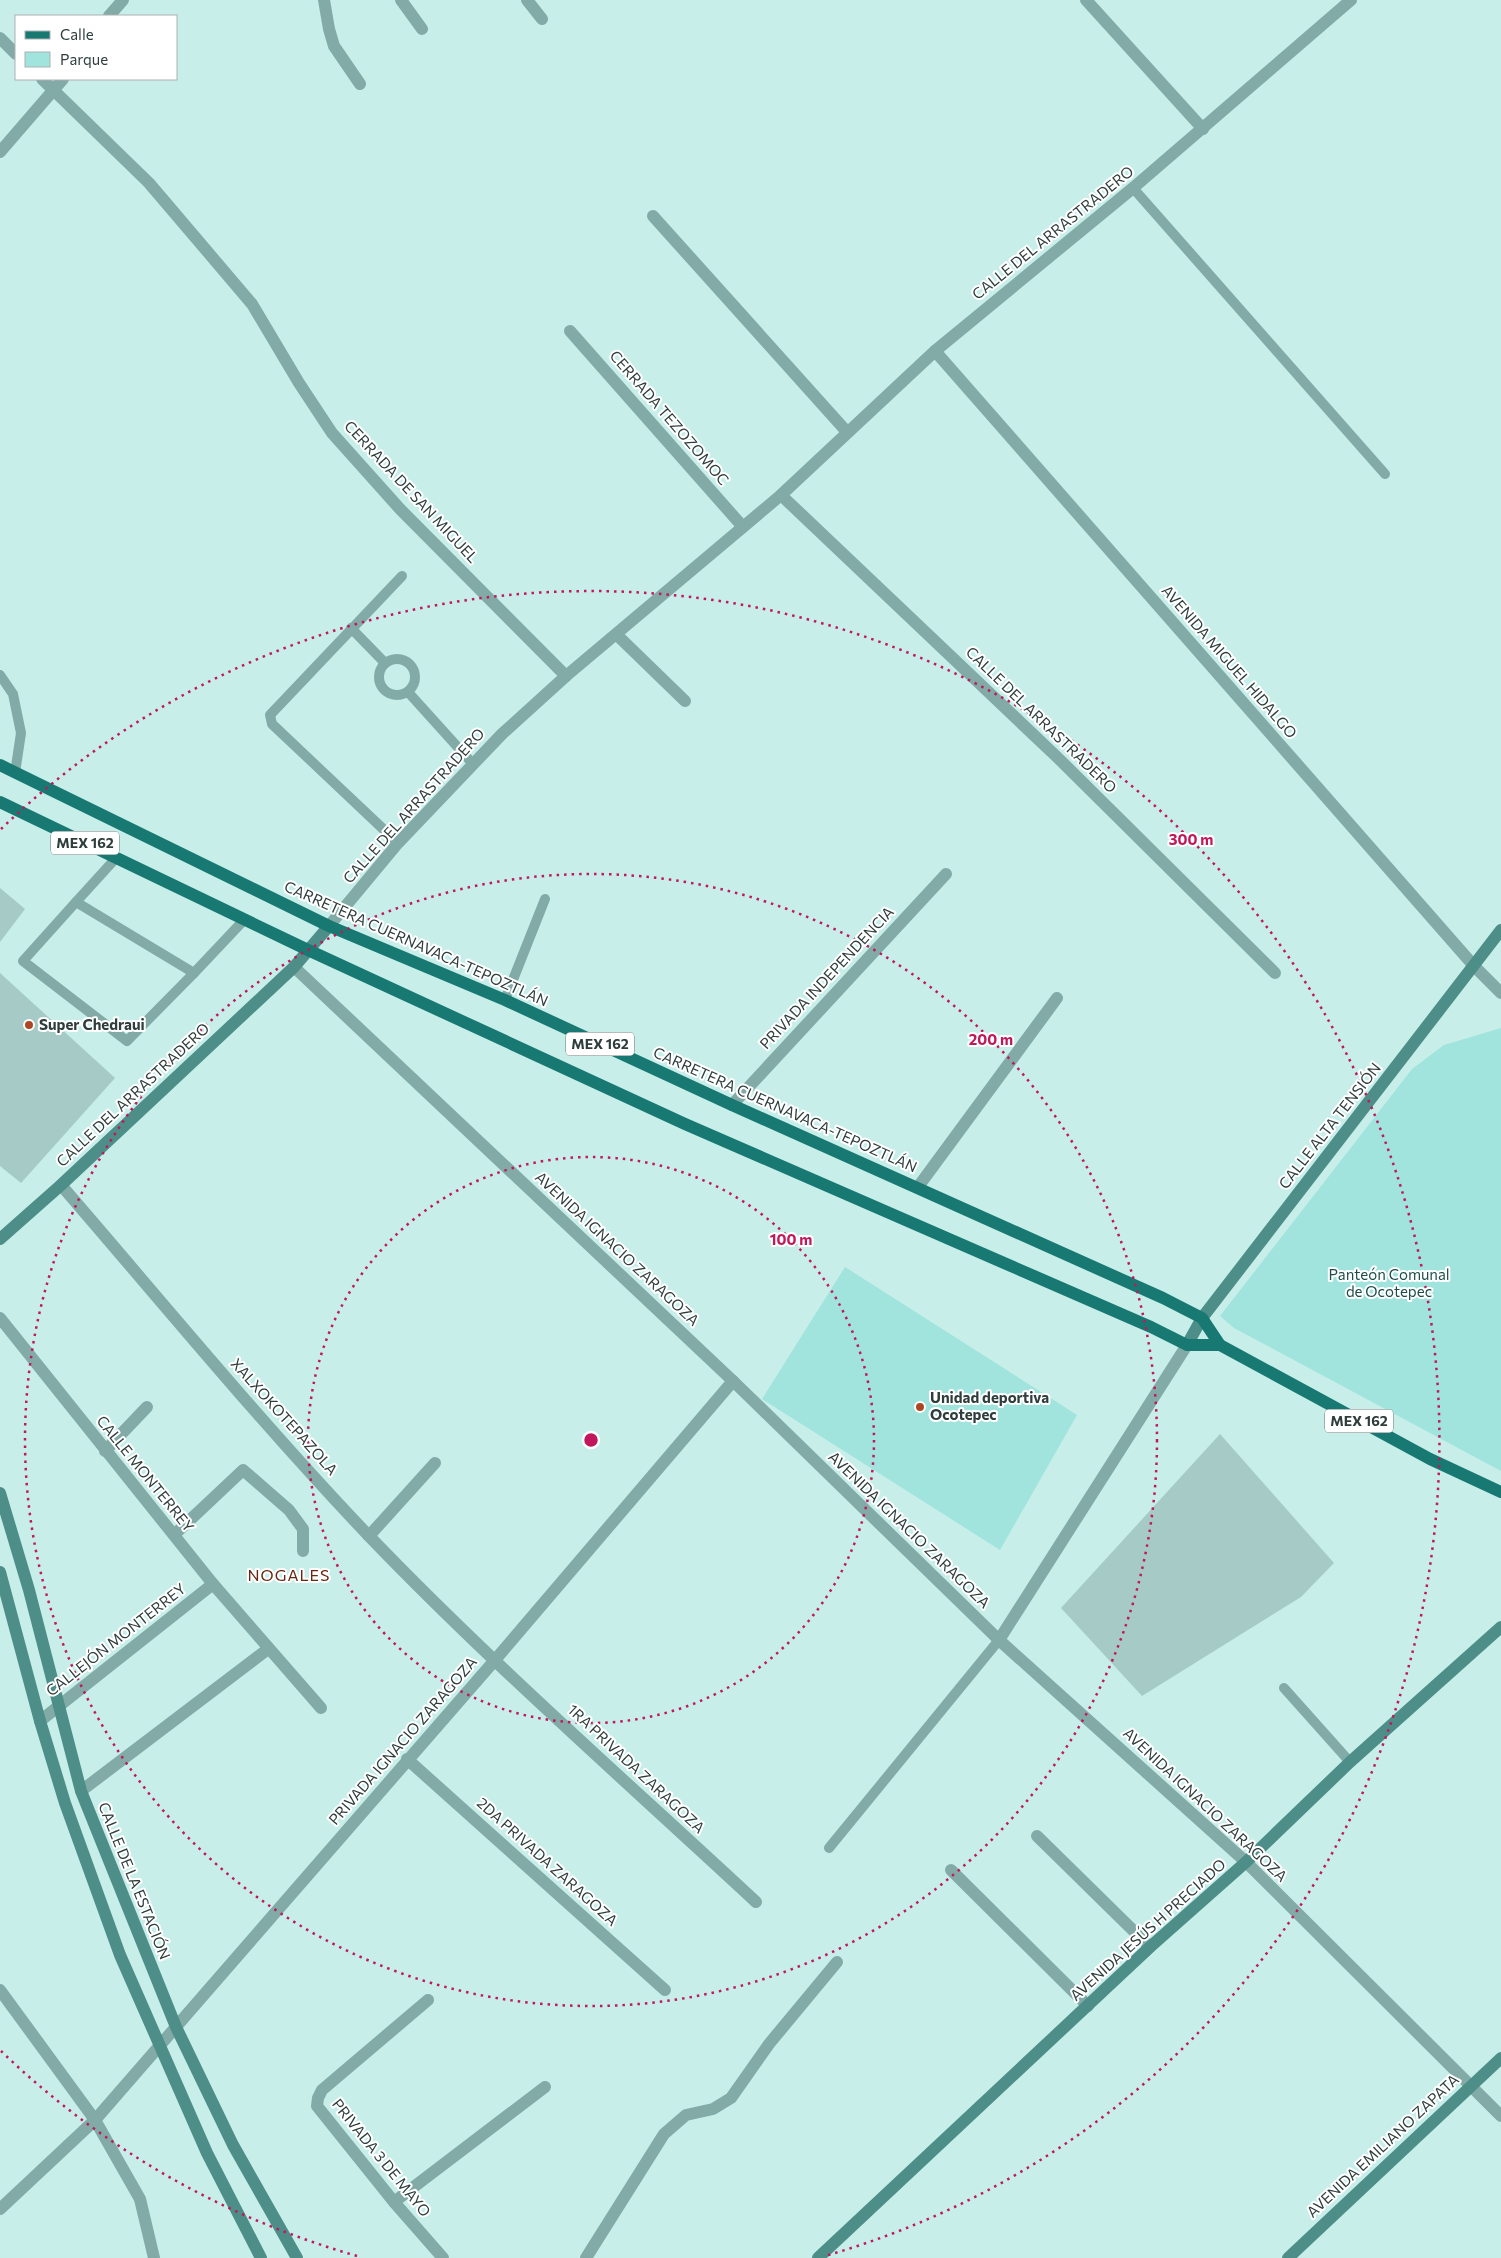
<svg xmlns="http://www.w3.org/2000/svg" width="1501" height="2258" viewBox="0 0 1501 2258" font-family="Commissioner,sans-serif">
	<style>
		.green { fill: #a0e4dd }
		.building { fill: #a6cbc7 }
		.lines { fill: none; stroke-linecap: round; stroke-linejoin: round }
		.lane { stroke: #82aba7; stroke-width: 10 }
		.street { stroke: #82aba7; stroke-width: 12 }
		.secondary { stroke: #4d8e89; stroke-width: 12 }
		.primary { stroke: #187973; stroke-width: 12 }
		.ring { fill: none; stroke: #c2185b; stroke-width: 2.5; stroke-dasharray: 2.5 5 }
		.poi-dot { fill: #ad4623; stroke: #fff; stroke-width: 2 }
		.labels { text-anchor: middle; stroke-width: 4; stroke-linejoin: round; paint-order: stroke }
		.shield { fill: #fff; stroke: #6d7876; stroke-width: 1 }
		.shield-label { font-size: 14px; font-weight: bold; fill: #2f3e3c }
		.street-label { font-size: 15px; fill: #2f3e3c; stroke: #fff }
		.poi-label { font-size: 15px; font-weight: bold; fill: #2f3e3c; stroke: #fff; text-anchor: start }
		.park-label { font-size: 15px; fill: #1d4d49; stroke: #fff }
		.neighbourhood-label { font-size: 16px; letter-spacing: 1px; fill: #682711; stroke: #fff }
		.centre { fill: #c2185b; stroke: #fff; stroke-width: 2.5 }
		.ring-label { font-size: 15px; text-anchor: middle; font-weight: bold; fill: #c2185b; stroke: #fff; stroke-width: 4; stroke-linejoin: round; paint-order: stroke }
	</style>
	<rect width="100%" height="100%" fill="#c8eeea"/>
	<g class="green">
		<path d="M 1501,1028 L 1501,1471 L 1234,1328 L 1220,1316 L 1412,1069 L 1444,1045 Z"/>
		<path d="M 845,1267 L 1077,1415 L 1000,1550 L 762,1399 Z"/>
	</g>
	<g class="building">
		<path d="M 0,888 L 25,909 L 0,942 Z"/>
		<path d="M 0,973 L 115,1078 L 21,1183 L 0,1166 Z"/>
		<path d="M 1220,1434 L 1334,1563 L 1301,1597 L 1142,1696 L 1061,1608 Z"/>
	</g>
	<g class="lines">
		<g class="lane">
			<path d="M 1133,188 L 1385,474"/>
			<path d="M 351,628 L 385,663"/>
			<circle cx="397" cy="677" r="18"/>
			<path d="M 0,675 L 13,694 L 21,733 L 15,773"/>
			<path d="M 408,692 L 473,764"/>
			<path d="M 398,843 L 272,724 L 270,715 L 402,576"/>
			<path d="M 116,858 L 76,902 L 194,973 L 244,920"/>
			<path d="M 76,902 L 23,961 L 127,1041 L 194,973"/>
			<path d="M 505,1000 L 545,899"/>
			<path d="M 1284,1688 L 1350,1762"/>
			<path d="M 829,1848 L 999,1640"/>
		</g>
		<g class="street">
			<path d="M 324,0 L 329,29 L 334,46 L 360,84"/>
			<path d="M 401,0 L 422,29"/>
			<path d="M 527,0 L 542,19"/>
			<path d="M 1086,0 L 1203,129"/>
			<path d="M 109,16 L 123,0"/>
			<path d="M 0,38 L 16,54"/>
			<path d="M 42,79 L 149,183 L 252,304 L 299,383 L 332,433 L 400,509 L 566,676"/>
			<path d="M 0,152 L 63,79"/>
			<path d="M 653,216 L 847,432"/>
			<path d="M 570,331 L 743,527"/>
			<path d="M 935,351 L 1474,966 L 1501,993"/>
			<path d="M 781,495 L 1058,758 L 1275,973"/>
			<path d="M 617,635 L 685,701"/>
			<path d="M 329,926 L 398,843 L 502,734 L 566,676 L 781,495 L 935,351 L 1133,188 L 1351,0"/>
			<path d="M 294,967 L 733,1381 L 999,1640 L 1246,1862 L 1501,2116"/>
			<path d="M 732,1105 L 946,874"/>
			<path d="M 61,1185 C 163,1303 262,1424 369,1536 C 492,1664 626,1781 756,1902"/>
			<path d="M 918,1187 L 1057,998"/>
			<path d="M 0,1318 L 213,1584 L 321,1708"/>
			<path d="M 105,1451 L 147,1407"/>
			<path d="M 174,1535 L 243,1470 L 289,1510 L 303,1529 L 303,1551"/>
			<path d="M 369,1536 L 435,1463"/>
			<path d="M 999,1640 L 1187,1345"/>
			<path d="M 40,1721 L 213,1584"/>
			<path d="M 407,1759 L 665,1990"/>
			<path d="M 81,1791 L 268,1649"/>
			<path d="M 1037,1836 L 1150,1947"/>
			<path d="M 951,1870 L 1088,2006"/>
			<path d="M 0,1990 L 95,2120 L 140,2199 L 154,2258"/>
			<path d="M 428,2000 L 322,2090 L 318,2098 L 317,2106 L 394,2202 L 443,2258"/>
			<path d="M 394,2202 L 545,2087"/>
			<path d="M 0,2209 L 95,2120 L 495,1660 L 733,1381"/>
			<path d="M 586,2258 L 664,2134 L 686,2115 L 713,2109 L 731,2098 L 769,2044 L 837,1962"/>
		</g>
		<g class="secondary">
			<path d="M 0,1239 L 61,1185 L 294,967 L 329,926"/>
			<path d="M 1187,1345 L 1202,1318 L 1501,930"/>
			<path d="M 0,1493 L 29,1590 L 81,1791 L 176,2027 L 233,2145 L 297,2258"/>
			<path d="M 0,1572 L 40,1721 L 65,1803 L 120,1955 L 207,2153 L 261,2258"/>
			<path d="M 818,2258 L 1150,1947 L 1246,1862 L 1350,1762 L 1501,1627"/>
			<path d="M 1288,2258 L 1501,2058"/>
		</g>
		<g class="primary">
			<path d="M 0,765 L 329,926 L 505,1000 L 732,1105 L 1163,1298 L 1202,1318 L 1220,1345 L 1430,1459 L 1501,1492"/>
			<path d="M 0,802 L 308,950 L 685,1124 L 1151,1327 L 1187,1345 L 1220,1345"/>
		</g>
	</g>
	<g class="ring">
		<circle cx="591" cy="1440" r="283"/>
		<circle cx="591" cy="1440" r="566"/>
		<path d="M357 2256A849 849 0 0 1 1 2051M1 829A849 849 0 1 1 825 2256"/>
	</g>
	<g class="poi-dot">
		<circle cx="29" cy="1025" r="5"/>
		<circle cx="920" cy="1407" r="5"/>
	</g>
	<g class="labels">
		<g class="shield">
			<rect x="51" y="831.5" width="68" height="23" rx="4"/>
			<rect x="566" y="1032.5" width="68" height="23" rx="4"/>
			<rect x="1325" y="1409.5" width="68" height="23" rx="4"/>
		</g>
		<g class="shield-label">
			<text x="85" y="848">MEX 162</text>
			<text x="600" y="1049">MEX 162</text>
			<text x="1359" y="1426">MEX 162</text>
		</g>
		<g class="street-label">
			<text transform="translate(1053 233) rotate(-39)" y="5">CALLE DEL ARRASTRADERO</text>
			<text transform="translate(669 418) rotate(49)" y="5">CERRADA TEZOZOMOC</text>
			<text transform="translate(411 492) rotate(47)" y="5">CERRADA DE SAN MIGUEL</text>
			<text transform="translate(1229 662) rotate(49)" y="5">AVENIDA MIGUEL HIDALGO</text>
			<text transform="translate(1041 720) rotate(44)" y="5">CALLE DEL ARRASTRADERO</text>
			<text transform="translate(414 806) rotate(-48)" y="5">CALLE DEL ARRASTRADERO</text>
			<text transform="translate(416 944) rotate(24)" y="5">CARRETERA CUERNAVACA-TEPOZTLÁN</text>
			<text transform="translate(827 978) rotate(-47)" y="5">PRIVADA INDEPENDENCIA</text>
			<text transform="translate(133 1095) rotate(-43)" y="5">CALLE DEL ARRASTRADERO</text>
			<text transform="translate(785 1110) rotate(24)" y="5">CARRETERA CUERNAVACA-TEPOZTLÁN</text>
			<text transform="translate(1330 1126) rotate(-52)" y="5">CALLE ALTA TENSIÓN</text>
			<text transform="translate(617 1249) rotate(43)" y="5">AVENIDA IGNACIO ZARAGOZA</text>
			<text transform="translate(284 1417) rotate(48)" y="5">XALXOKOTEPAZOLA</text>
			<text transform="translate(145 1474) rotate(51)" y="5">CALLE MONTERREY</text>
			<text transform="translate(909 1530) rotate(44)" y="5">AVENIDA IGNACIO ZARAGOZA</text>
			<text transform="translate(116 1640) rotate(-38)" y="5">CALLEJÓN MONTERREY</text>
			<text transform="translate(403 1741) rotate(-49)" y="5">PRIVADA IGNACIO ZARAGOZA</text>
			<text transform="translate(636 1769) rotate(43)" y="5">1RA PRIVADA ZARAGOZA</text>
			<text transform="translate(1205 1805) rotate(43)" y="5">AVENIDA IGNACIO ZARAGOZA</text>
			<text transform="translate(547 1862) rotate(42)" y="5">2DA PRIVADA ZARAGOZA</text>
			<text transform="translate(134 1881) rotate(68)" y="5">CALLE DE LA ESTACIÓN</text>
			<text transform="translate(1148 1930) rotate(-42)" y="5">AVENIDA JESÚS H PRECIADO</text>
			<text transform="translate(1383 2146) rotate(-43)" y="5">AVENIDA EMILIANO ZAPATA</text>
			<text transform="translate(381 2158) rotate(51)" y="5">PRIVADA 3 DE MAYO</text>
		</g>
		<g class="poi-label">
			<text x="39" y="1030">Super Chedraui</text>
			<text x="930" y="1403">Unidad deportiva<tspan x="930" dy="17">Ocotepec</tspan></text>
		</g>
		<g class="park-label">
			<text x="1389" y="1280">Panteón Comunal<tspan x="1389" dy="17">de Ocotepec</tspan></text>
		</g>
		<g class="neighbourhood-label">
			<text x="289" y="1581">NOGALES</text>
		</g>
	</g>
	<circle cx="591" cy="1440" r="8" class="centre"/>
	<g class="ring-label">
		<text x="1191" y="845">300 m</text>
		<text x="991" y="1045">200 m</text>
		<text x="791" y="1245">100 m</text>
	</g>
	<rect x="15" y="15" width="162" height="65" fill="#ffffff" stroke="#acb2b1"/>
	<rect x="25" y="31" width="25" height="8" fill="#187973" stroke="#acb2b1"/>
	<text x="60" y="40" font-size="15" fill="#2f3e3c">Calle</text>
	<rect x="25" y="52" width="25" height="15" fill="#a0e4dd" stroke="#acb2b1"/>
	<text x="60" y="65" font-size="15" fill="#2f3e3c">Parque</text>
</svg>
